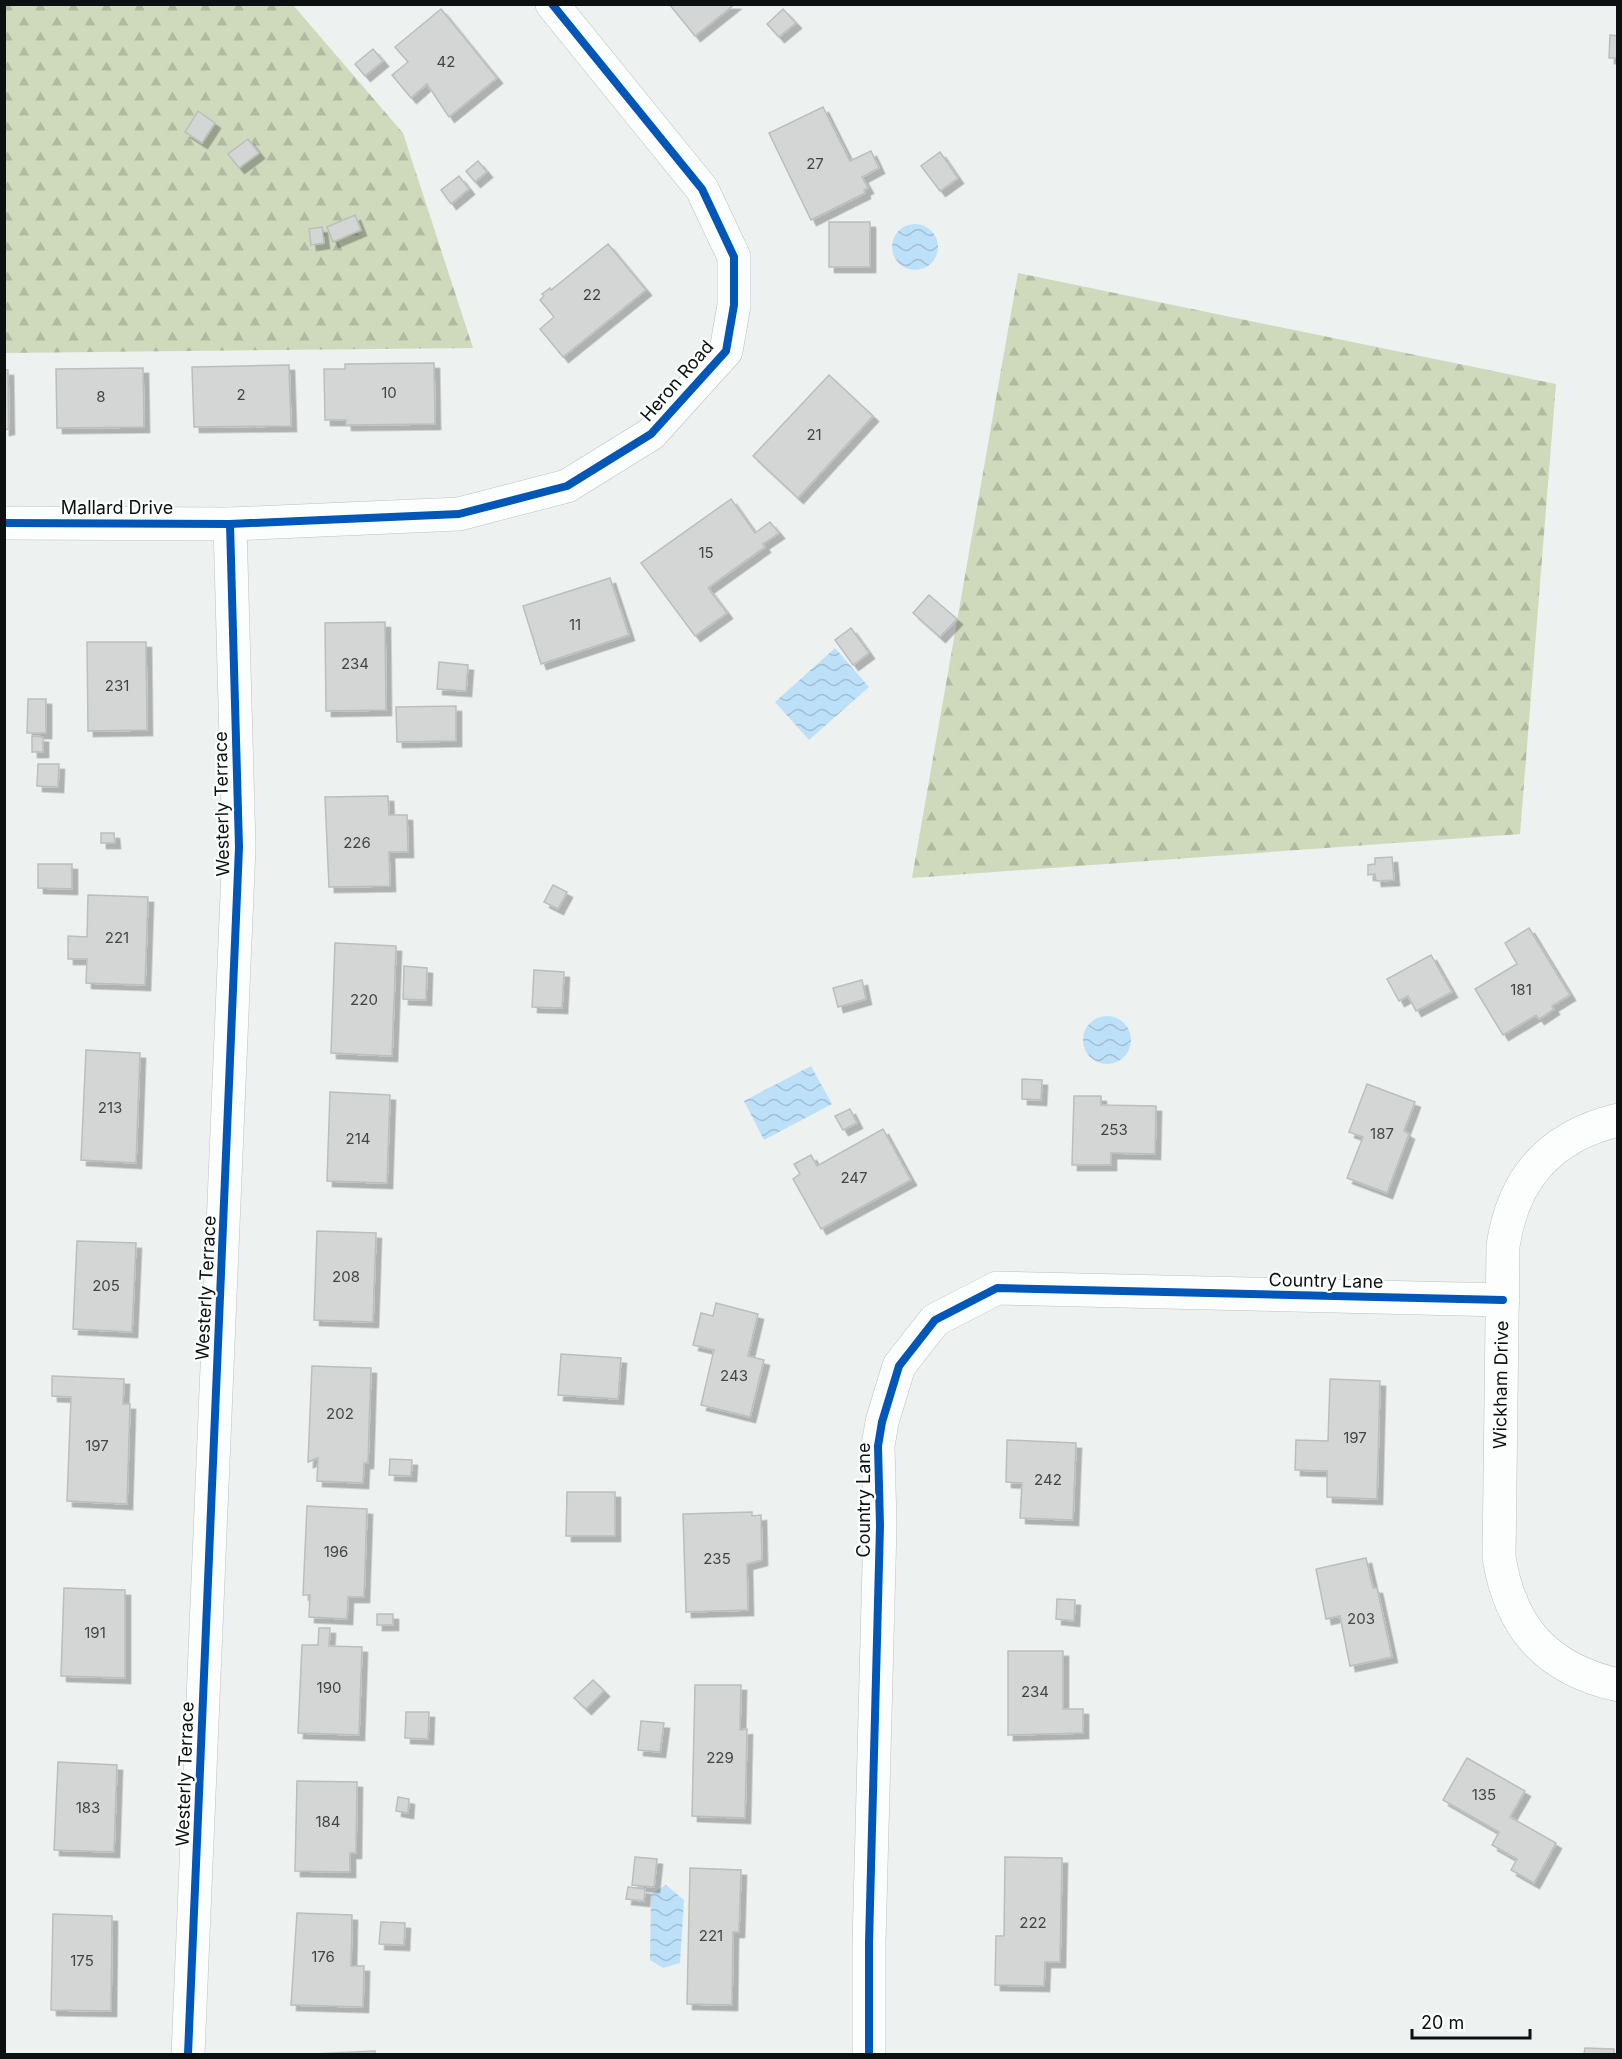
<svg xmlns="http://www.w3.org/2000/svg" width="1622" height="2059" viewBox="0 0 1622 2059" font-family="Inter,sans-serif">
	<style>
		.forest { fill: url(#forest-firs) }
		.water { fill: url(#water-waves) }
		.building { fill: #d3d6d5; stroke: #bcbebd; stroke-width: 1.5; filter: url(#shadow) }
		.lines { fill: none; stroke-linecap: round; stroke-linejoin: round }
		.minor-casing { stroke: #bdc1c0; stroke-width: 34 }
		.minor { stroke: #fcfdfd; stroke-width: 33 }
		.cycleway-casing { stroke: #fcfffe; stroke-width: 11 }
		.cycleway { stroke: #0057b8; stroke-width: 8 }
		.labels { text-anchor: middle; stroke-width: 4.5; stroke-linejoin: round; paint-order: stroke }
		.number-label { font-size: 15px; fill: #424544 }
		.street-label { font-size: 18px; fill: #0d1010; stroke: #fcfffe }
	</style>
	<defs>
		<pattern id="forest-firs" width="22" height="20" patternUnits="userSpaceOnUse" patternTransform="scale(1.5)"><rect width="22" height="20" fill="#cfdabd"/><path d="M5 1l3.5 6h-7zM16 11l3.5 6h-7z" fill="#b1baa1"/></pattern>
		<pattern id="water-waves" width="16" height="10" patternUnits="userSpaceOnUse" patternTransform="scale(1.5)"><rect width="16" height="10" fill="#bde0f9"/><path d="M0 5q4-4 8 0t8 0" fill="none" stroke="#a1bfd4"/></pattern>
		<filter id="shadow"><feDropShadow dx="5.5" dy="5.5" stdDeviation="0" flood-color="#0004"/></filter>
	</defs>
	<rect width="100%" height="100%" fill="#edf1f0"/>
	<g class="forest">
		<path d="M 4,5 L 293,5 L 403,133 L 473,348 L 5,353 Z"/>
		<path d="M 1018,273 L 1556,384 L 1520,834 L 912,878 Z"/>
	</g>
	<g class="water">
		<circle cx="915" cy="247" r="23"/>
		<path d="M 835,648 L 869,687 L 809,740 L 775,702 Z"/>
		<circle cx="1107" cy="1040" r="24"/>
		<path d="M 811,1066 L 832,1104 L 764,1140 L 744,1101 Z"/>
		<path d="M 666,1885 L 684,1900 L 680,1963 L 663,1968 L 650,1960 L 651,1894 Z"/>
	</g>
	<g class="building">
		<path d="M 669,4 L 735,4 L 695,36 Z"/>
		<path d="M 441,9 L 497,78 L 449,117 L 427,84 L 411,98 L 392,75 L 408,62 L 395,47 Z"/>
		<path d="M 783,9 L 796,23 L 779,37 L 767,24 Z"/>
		<path d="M 1610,35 L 1618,36 L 1618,58 L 1609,58 Z"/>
		<path d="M 373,49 L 383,61 L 365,76 L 355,64 Z"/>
		<path d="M 823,107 L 850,161 L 871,151 L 879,168 L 862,177 L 868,188 L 864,190 L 865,193 L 811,220 L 769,133 Z"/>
		<path d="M 198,111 L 215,123 L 202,143 L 185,132 Z"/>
		<path d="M 248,139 L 259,153 L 239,168 L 228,154 Z"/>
		<path d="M 940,152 L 958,178 L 940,191 L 921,166 Z"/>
		<path d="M 478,161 L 487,172 L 475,182 L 466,171 Z"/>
		<path d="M 459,176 L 469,189 L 451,204 L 441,190 Z"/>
		<path d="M 355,215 L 361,230 L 333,242 L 327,227 Z"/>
		<rect x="829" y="222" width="41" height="45"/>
		<path d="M 322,227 L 324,243 L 311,245 L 309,229 Z"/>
		<path d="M 608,244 L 646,290 L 563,357 L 540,329 L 554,317 L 540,300 L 544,296 L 542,294 L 550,288 L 551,290 Z"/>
		<path d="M 434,363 L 435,424 L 346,425 L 346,420 L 325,420 L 324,369 L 345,369 L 345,364 Z"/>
		<path d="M 289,365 L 291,426 L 194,427 L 192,367 Z"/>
		<path d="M 143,368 L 144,427 L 57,428 L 56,369 Z"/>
		<path d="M 4,370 L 8,370 L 9,429 L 4,430 Z"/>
		<path d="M 829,375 L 873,416 L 798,498 L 753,456 Z"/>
		<path d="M 731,499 L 755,533 L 770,522 L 779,533 L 763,544 L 765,547 L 708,588 L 727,613 L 695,636 L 641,563 Z"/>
		<path d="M 610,578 L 629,635 L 541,664 L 523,606 Z"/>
		<path d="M 929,595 L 957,619 L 940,637 L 913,613 Z"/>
		<path d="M 385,622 L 386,710 L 326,711 L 325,623 Z"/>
		<path d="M 851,628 L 869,653 L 853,665 L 835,640 Z"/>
		<path d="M 87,642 L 146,642 L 147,730 L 88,731 Z"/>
		<path d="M 439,662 L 468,665 L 466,691 L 437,689 Z"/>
		<path d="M 28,699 L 46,699 L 46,733 L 27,733 Z"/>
		<path d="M 456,706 L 456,741 L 397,742 L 396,707 Z"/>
		<path d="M 32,736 L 43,737 L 43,752 L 32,752 Z"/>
		<path d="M 38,764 L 59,764 L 58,787 L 37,786 Z"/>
		<path d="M 388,796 L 389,815 L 407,815 L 408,852 L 389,852 L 390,886 L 329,887 L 325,797 Z"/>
		<path d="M 101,833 L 114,833 L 115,843 L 101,843 Z"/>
		<path d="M 1392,857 L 1394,880 L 1376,881 L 1375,874 L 1368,875 L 1368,865 L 1375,864 L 1375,858 Z"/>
		<path d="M 38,864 L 72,864 L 72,889 L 38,888 Z"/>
		<path d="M 553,885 L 567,892 L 558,909 L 544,902 Z"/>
		<path d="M 88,895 L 148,897 L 145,985 L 86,983 L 87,959 L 68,959 L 68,936 L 87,937 Z"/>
		<path d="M 1529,928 L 1570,995 L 1552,1006 L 1554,1009 L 1539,1019 L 1536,1015 L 1503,1035 L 1475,989 L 1517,964 L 1505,943 Z"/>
		<path d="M 335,943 L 396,946 L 392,1056 L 331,1053 Z"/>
		<path d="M 1431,955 L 1452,992 L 1416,1011 L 1408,996 L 1399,1001 L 1387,979 Z"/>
		<path d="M 404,966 L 427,968 L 426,1000 L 403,999 Z"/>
		<path d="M 534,970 L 564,972 L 562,1008 L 532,1007 Z"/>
		<path d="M 862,980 L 866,999 L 838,1007 L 833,988 Z"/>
		<path d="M 86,1050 L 140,1053 L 136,1163 L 81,1160 Z"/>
		<path d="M 1022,1079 L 1042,1080 L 1041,1100 L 1022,1099 Z"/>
		<path d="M 1367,1084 L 1415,1102 L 1404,1131 L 1409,1134 L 1387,1193 L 1347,1178 L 1363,1137 L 1349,1132 Z"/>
		<path d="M 330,1092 L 390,1095 L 387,1183 L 327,1181 Z"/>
		<path d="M 1074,1096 L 1101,1096 L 1101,1105 L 1156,1106 L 1155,1154 L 1111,1153 L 1111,1165 L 1072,1165 Z"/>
		<path d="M 850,1109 L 857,1123 L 843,1130 L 835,1116 Z"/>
		<path d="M 883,1129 L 911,1180 L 821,1229 L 793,1179 L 800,1174 L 794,1164 L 811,1155 L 817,1166 Z"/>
		<path d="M 317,1231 L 376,1233 L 373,1322 L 314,1320 Z"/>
		<path d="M 77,1241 L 136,1243 L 132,1332 L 73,1329 Z"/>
		<path d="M 716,1303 L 758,1314 L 748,1356 L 764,1360 L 750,1417 L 701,1405 L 714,1350 L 693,1345 L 701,1313 L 713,1316 Z"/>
		<path d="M 561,1354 L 621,1358 L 618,1399 L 558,1395 Z"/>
		<path d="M 312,1366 L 371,1368 L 368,1463 L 364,1463 L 363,1483 L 317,1481 L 318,1458 L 308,1462 Z"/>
		<path d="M 52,1376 L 124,1379 L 123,1404 L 130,1404 L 127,1504 L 67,1501 L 71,1397 L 52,1396 Z"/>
		<path d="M 1330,1379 L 1380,1381 L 1377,1499 L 1327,1497 L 1327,1471 L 1295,1470 L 1296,1440 L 1328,1441 Z"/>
		<path d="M 1007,1440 L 1076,1443 L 1073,1520 L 1020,1518 L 1022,1483 L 1006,1482 Z"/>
		<path d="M 390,1459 L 412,1460 L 411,1476 L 389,1475 Z"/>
		<path d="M 567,1492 L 615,1492 L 615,1536 L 566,1536 Z"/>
		<path d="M 307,1506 L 367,1509 L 364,1597 L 348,1597 L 347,1619 L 309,1617 L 310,1595 L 303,1595 Z"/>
		<path d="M 752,1512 L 752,1516 L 761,1515 L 762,1560 L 747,1564 L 748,1610 L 686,1612 L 683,1514 Z"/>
		<path d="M 1366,1558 L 1373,1588 L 1377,1588 L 1392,1657 L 1350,1666 L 1340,1616 L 1326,1619 L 1316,1569 Z"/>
		<path d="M 64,1588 L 125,1590 L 125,1678 L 61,1676 Z"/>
		<path d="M 1057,1599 L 1075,1600 L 1074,1621 L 1056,1619 Z"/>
		<rect x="377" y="1614" width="16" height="11"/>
		<path d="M 319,1628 L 330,1628 L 329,1646 L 362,1647 L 359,1735 L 298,1733 L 302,1645 L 318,1645 Z"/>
		<path d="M 1008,1651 L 1063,1651 L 1063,1709 L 1083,1709 L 1083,1733 L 1008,1735 Z"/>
		<path d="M 593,1680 L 604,1691 L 586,1709 L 574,1698 Z"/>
		<path d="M 695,1685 L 741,1685 L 740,1730 L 747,1729 L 745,1818 L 692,1816 Z"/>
		<path d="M 406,1712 L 429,1712 L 428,1739 L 405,1738 Z"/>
		<path d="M 641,1721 L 664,1723 L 660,1752 L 638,1750 Z"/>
		<path d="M 1467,1758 L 1525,1791 L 1510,1817 L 1556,1843 L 1534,1883 L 1511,1870 L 1517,1859 L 1492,1845 L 1499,1832 L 1443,1800 Z"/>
		<path d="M 58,1762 L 117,1765 L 114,1852 L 54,1850 Z"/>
		<path d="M 297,1781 L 357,1782 L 356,1853 L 350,1853 L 350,1872 L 295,1871 Z"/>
		<path d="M 398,1797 L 409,1799 L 408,1813 L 396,1811 Z"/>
		<path d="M 635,1857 L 657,1859 L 654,1887 L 632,1885 Z"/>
		<path d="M 1005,1857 L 1062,1858 L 1060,1962 L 1045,1962 L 1044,1986 L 995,1985 L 996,1936 L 1004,1936 Z"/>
		<path d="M 690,1868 L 741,1870 L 739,1932 L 733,1932 L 732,2005 L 687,2004 Z"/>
		<path d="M 628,1887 L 645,1889 L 644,1901 L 626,1899 Z"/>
		<path d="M 297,1913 L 352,1915 L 351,1966 L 364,1966 L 363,2007 L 291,2005 Z"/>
		<path d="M 53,1914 L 112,1916 L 111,2011 L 51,2010 Z"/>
		<path d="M 381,1922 L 405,1923 L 404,1945 L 379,1944 Z"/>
		<path d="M 1585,2048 L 1614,2049 L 1614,2054 L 1584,2054 Z"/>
		<path d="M 375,2051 L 375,2054 L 313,2054 Z"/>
	</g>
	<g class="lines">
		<g class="minor-casing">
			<g id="minor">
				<path d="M 4,523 L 230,524 L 459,514 L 567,486 L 651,434 L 726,351 L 734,305 L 734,257 L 702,189 L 552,4"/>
				<path d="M 1618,1120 C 1551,1136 1513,1178 1503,1246 L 1499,1557 C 1510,1628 1547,1669 1618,1685"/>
				<path d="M 188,2054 L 239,847 L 230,524"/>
				<path d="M 869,2054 L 869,1943 L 880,1526 L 878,1446 L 882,1422 L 899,1366 L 935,1320 L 997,1288 L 1503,1300"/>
			</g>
		</g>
		<use href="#minor" class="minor"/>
		<g class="cycleway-casing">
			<g id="cycleway">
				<path d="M 4,523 L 230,524 L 459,514 L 567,486 L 651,434 L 726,351 L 734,305 L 734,257 L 702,189 L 552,4"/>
				<path d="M 188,2054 L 239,847 L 230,524"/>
				<path d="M 869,2054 L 869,1943 L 880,1526 L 878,1446 L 882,1422 L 899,1366 L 935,1320 L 997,1288 L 1503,1300"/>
			</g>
		</g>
		<use href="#cycleway" class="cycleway"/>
	</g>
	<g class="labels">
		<g class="number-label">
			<text x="446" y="67">42</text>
			<text x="815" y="169">27</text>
			<text x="592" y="300">22</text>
			<text x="389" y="398">10</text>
			<text x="241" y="400">2</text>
			<text x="101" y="402">8</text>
			<text x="814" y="440">21</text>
			<text x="706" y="558">15</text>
			<text x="575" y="630">11</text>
			<text x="355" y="669">234</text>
			<text x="117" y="691">231</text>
			<text x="357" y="848">226</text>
			<text x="117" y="943">221</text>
			<text x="1521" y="995">181</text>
			<text x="364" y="1005">220</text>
			<text x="110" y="1113">213</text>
			<text x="1114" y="1135">253</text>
			<text x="1382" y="1139">187</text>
			<text x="358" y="1144">214</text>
			<text x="854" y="1183">247</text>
			<text x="346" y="1282">208</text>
			<text x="106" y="1291">205</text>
			<text x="734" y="1381">243</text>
			<text x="340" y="1419">202</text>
			<text x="1355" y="1443">197</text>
			<text x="97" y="1451">197</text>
			<text x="1048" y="1485">242</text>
			<text x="336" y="1557">196</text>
			<text x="717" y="1564">235</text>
			<text x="1361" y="1624">203</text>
			<text x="95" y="1638">191</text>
			<text x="329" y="1693">190</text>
			<text x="1035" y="1697">234</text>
			<text x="720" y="1763">229</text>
			<text x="1484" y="1800">135</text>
			<text x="88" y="1813">183</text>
			<text x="328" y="1827">184</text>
			<text x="1033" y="1928">222</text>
			<text x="711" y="1941">221</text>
			<text x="323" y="1962">176</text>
			<text x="82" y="1966">175</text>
		</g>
		<g class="street-label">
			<text transform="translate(677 381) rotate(-49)" y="6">Heron Road</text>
			<text x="117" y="514">Mallard Drive</text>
			<text transform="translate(222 804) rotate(-91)" y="6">Westerly Terrace</text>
			<text transform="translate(1326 1281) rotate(1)" y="6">Country Lane</text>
			<text transform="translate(206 1288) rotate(-87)" y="6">Westerly Terrace</text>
			<text transform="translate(1501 1385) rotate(-89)" y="6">Wickham Drive</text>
			<text transform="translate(864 1500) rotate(-90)" y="6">Country Lane</text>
			<text transform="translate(185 1774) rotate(-88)" y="6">Westerly Terrace</text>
		</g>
	</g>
	<rect width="1622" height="2059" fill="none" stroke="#0d1010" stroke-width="12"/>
	<path d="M1412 2029v9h118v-9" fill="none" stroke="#0d1010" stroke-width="3"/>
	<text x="1421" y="2029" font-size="18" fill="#0d1010" stroke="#fcfffe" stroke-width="4.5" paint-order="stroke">20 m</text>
</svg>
